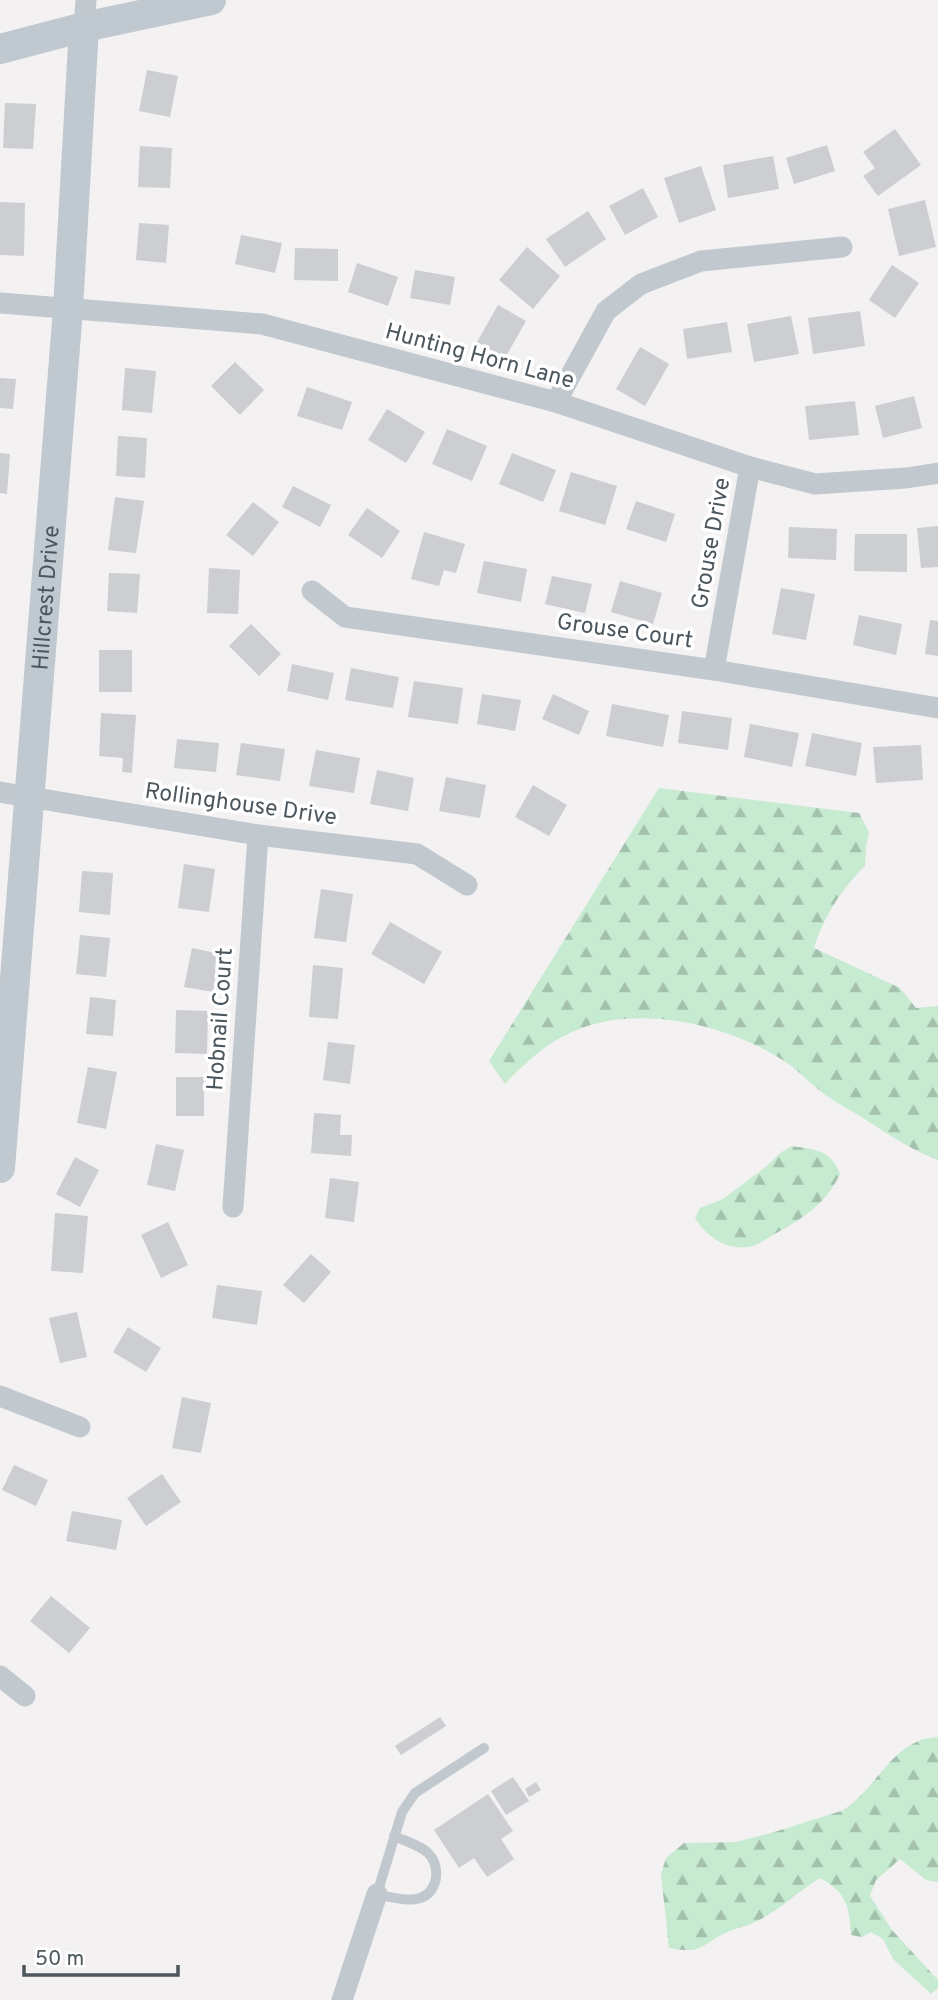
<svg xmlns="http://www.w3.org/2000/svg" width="938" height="2000" viewBox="0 0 938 2000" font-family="Overpass,sans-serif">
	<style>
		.forest { fill: url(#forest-firs) }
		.building { fill: #ccced2 }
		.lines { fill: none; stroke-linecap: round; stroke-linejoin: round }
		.lane { stroke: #c1c9ce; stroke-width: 10 }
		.street { stroke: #c1c9ce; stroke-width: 21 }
		.secondary { stroke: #c0c9d0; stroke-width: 30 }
		.labels { text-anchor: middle; stroke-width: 7; stroke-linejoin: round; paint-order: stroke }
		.street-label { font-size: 23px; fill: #4b565d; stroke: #fff }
	</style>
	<defs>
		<pattern id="forest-firs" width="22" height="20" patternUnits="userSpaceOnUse" patternTransform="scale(1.75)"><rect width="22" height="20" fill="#c6ebd1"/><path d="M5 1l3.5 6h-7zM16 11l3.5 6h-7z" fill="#a3c1ad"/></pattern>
	</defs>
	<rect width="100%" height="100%" fill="#f3f1f2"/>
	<g class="forest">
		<path d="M 659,788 L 859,813 L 869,832 L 866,847 L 865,866 C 842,888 823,918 814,948 L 900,988 L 916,1008 L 938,1006 L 938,1160 C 911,1150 888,1134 863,1118 C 852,1111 838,1104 827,1096 C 814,1087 803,1075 790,1065 C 733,1025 638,1002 572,1032 C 545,1044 525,1063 505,1084 L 489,1061 Z"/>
		<path d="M 792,1146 C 815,1150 831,1149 840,1174 C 826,1204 802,1219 773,1235 C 766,1239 757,1246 749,1247 C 726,1250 707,1237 695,1218 L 700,1208 L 723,1199 L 767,1166 L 780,1153 Z"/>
		<path d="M 938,1737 L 938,1882 L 926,1880 L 900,1859 L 876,1880 L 870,1896 L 892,1930 L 938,1980 L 938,1988 L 931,1994 L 893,1959 L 883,1939 L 871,1932 L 862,1937 L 851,1935 C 849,1905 847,1893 820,1878 C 800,1890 782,1908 761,1919 C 751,1925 740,1927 730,1931 C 701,1943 705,1955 669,1948 L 661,1874 L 666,1858 L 684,1843 L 736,1842 L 771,1833 L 841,1811 C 872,1794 886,1753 921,1740 C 926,1738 933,1738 938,1737 Z"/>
	</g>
	<g class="building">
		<path d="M 147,70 L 178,76 L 170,117 L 139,111 Z"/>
		<path d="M 5,103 L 36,104 L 33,149 L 3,148 Z"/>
		<path d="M 895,129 L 921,165 L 878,196 L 863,176 L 875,168 L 863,152 Z"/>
		<path d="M 827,145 L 835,171 L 794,184 L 786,158 Z"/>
		<path d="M 140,146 L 172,148 L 170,188 L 138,187 Z"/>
		<path d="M 773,156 L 779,189 L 728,198 L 723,165 Z"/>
		<path d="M 701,166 L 716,210 L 679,223 L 664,178 Z"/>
		<path d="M 643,188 L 658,217 L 625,235 L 609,206 Z"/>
		<path d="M 925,200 L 936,247 L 899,256 L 888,209 Z"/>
		<path d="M 0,202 L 25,203 L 24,256 L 0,255 Z"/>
		<path d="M 588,211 L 606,239 L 565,267 L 546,239 Z"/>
		<path d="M 139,223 L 169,225 L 166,263 L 136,260 Z"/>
		<path d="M 241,235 L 282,243 L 275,273 L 235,264 Z"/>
		<path d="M 527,247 L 560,276 L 533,309 L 499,280 Z"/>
		<path d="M 295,248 L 338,249 L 338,281 L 294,280 Z"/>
		<path d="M 357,263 L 398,277 L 388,306 L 348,292 Z"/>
		<path d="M 892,265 L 919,283 L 895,318 L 869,300 Z"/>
		<path d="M 415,270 L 455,277 L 450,305 L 410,298 Z"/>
		<path d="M 498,305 L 526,321 L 505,358 L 477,342 Z"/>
		<path d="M 860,311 L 865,346 L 813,354 L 808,318 Z"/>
		<path d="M 791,316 L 799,354 L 754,362 L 747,324 Z"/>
		<path d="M 727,322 L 732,352 L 687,359 L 683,329 Z"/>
		<path d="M 640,347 L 669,364 L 645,406 L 616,389 Z"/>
		<path d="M 235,362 L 264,390 L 240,415 L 211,386 Z"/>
		<path d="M 125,368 L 156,371 L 152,413 L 122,410 Z"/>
		<path d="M 0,378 L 16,379 L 13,409 L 0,408 Z"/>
		<path d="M 307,387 L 352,402 L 342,430 L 297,416 Z"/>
		<path d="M 914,396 L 922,428 L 883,438 L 875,406 Z"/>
		<path d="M 855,401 L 859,435 L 809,440 L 805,406 Z"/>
		<path d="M 387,409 L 425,432 L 406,463 L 368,440 Z"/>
		<path d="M 447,429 L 487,446 L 472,481 L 432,464 Z"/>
		<path d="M 118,436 L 147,438 L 145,478 L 116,476 Z"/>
		<path d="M 0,453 L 10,454 L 7,494 L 0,493 Z"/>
		<path d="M 512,453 L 556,470 L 543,502 L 499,484 Z"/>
		<path d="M 571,472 L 617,486 L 605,525 L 559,511 Z"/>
		<path d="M 293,486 L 331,505 L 320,527 L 282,507 Z"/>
		<path d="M 115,497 L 144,501 L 136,553 L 108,550 Z"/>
		<path d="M 636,501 L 675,514 L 666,542 L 626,529 Z"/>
		<path d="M 253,502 L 279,522 L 253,556 L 226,535 Z"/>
		<path d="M 367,508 L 400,531 L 382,558 L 348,535 Z"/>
		<path d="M 938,526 L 938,567 L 921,568 L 917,528 Z"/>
		<path d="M 789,527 L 837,529 L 836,560 L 788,558 Z"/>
		<path d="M 424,532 L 465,544 L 456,573 L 444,570 L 439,586 L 411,579 Z"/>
		<path d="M 855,534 L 907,534 L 907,572 L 854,571 Z"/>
		<path d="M 484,561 L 527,569 L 521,602 L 477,593 Z"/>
		<path d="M 209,568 L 240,570 L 238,614 L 207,613 Z"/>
		<path d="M 109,573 L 140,574 L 137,613 L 107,611 Z"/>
		<path d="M 552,576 L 592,584 L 585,613 L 545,604 Z"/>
		<path d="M 620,581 L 662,593 L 653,624 L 611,612 Z"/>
		<path d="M 781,588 L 815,594 L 806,640 L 772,634 Z"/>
		<path d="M 859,615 L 902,624 L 896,655 L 853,645 Z"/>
		<path d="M 930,620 L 938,621 L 938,656 L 925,654 Z"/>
		<path d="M 251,624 L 281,654 L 259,676 L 229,646 Z"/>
		<rect x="99" y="650" width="33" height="42"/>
		<path d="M 292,664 L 334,673 L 328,700 L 287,691 Z"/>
		<path d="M 351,668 L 399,677 L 393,708 L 345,700 Z"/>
		<path d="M 414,681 L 463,688 L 458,724 L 408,717 Z"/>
		<path d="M 482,694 L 521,700 L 515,731 L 477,724 Z"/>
		<path d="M 553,694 L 589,711 L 579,735 L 542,719 Z"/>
		<path d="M 612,704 L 669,715 L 663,747 L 606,736 Z"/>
		<path d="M 682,711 L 732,718 L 728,750 L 678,743 Z"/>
		<path d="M 101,713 L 136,715 L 132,773 L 122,772 L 123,758 L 99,756 Z"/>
		<path d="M 750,724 L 799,733 L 792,767 L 744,757 Z"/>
		<path d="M 812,733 L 862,743 L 856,776 L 805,766 Z"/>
		<path d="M 177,739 L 219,743 L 216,772 L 174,768 Z"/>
		<path d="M 241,743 L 285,749 L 280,781 L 236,775 Z"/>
		<path d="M 921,745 L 923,780 L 876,783 L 873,747 Z"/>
		<path d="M 316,750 L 360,758 L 354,793 L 309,786 Z"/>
		<path d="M 377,770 L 414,778 L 408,811 L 370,804 Z"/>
		<path d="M 446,777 L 486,785 L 480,818 L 439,811 Z"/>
		<path d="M 533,785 L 567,805 L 549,836 L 515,817 Z"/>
		<path d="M 184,864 L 215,869 L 209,912 L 178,908 Z"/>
		<path d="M 82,871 L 113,873 L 110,915 L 79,912 Z"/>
		<path d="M 321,889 L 353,894 L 346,942 L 314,938 Z"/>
		<path d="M 390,922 L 442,952 L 424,984 L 371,954 Z"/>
		<path d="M 80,935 L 110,938 L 106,977 L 76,974 Z"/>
		<path d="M 192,948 L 221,954 L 213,992 L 184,987 Z"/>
		<path d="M 313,965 L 343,968 L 338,1019 L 309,1017 Z"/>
		<path d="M 90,997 L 116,1000 L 113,1036 L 86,1034 Z"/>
		<path d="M 176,1010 L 208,1011 L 207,1054 L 175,1053 Z"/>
		<path d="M 328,1042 L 355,1045 L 350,1084 L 323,1080 Z"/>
		<path d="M 88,1067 L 117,1072 L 106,1129 L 77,1123 Z"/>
		<rect x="176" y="1077" width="28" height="39"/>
		<path d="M 314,1113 L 341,1115 L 340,1135 L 352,1135 L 351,1156 L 311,1153 Z"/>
		<path d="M 156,1144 L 184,1150 L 175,1191 L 147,1185 Z"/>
		<path d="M 75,1157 L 99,1170 L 80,1207 L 56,1194 Z"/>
		<path d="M 330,1178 L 359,1182 L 354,1222 L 325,1218 Z"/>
		<path d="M 55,1213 L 88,1216 L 83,1273 L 51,1271 Z"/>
		<path d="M 168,1222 L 188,1265 L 161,1278 L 141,1235 Z"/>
		<path d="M 311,1254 L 331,1272 L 304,1303 L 283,1285 Z"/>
		<path d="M 217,1285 L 262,1291 L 257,1325 L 212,1318 Z"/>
		<path d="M 77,1312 L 87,1357 L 60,1363 L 49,1318 Z"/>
		<path d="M 128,1327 L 161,1348 L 146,1372 L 113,1352 Z"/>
		<path d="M 182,1397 L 211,1403 L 201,1453 L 172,1448 Z"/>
		<path d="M 14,1465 L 48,1480 L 36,1506 L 2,1490 Z"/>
		<path d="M 162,1474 L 181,1502 L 146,1526 L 127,1498 Z"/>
		<path d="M 72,1511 L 122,1520 L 116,1550 L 66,1541 Z"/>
		<path d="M 51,1596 L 90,1628 L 69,1653 L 30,1621 Z"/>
		<path d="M 440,1717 L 446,1726 L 401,1755 L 395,1746 Z"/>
		<path d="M 513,1777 L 529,1801 L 506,1815 L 491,1791 Z"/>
		<path d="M 536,1782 L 541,1790 L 529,1797 L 525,1789 Z"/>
		<path d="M 488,1794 L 513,1831 L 501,1839 L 514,1859 L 487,1877 L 474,1858 L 459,1868 L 434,1830 Z"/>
	</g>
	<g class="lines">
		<path class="lane" d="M 394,1836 C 405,1841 420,1845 428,1853 C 435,1860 437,1869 436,1878 C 430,1909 398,1899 377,1894 L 402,1812 L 415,1793 L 484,1748"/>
		<g class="street">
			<path d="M 84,27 L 86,0"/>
			<path d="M 0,303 L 262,324 L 556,402 L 750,467 L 815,484 L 906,478 L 938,473"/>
			<path d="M 556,402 L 606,311 L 641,284 L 701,261 L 842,247"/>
			<path d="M 312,591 L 345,617 L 714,670 L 938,708"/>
			<path d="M 714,670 L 750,467"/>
			<path d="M 0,792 L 258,835 L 417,854 L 467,885"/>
			<path d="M 233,1207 L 258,835"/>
			<path d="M 0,1396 L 80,1427"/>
			<path d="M 0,1676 L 25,1696"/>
			<path d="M 342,2000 L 377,1894"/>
		</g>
		<g class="secondary">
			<path d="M 0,49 L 84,27 L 211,0"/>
			<path id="s1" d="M 0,1168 L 68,309 L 84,27"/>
		</g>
	</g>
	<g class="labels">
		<g class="street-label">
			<text transform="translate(480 355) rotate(15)" y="8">Hunting Horn Lane</text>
			<text transform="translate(710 543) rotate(-80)" y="8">Grouse Drive</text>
			<text dy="8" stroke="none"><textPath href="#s1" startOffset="572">Hillcrest Drive</textPath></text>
			<text transform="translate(625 630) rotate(8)" y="8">Grouse Court</text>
			<text transform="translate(241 803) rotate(8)" y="8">Rollinghouse Drive</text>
			<text transform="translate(219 1019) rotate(-86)" y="8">Hobnail Court</text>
		</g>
	</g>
	<path d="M24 1965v10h154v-10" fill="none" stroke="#4b565d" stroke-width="3.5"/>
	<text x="35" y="1965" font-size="21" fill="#4b565d" stroke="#ffffff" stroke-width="5" paint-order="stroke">50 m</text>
</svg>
